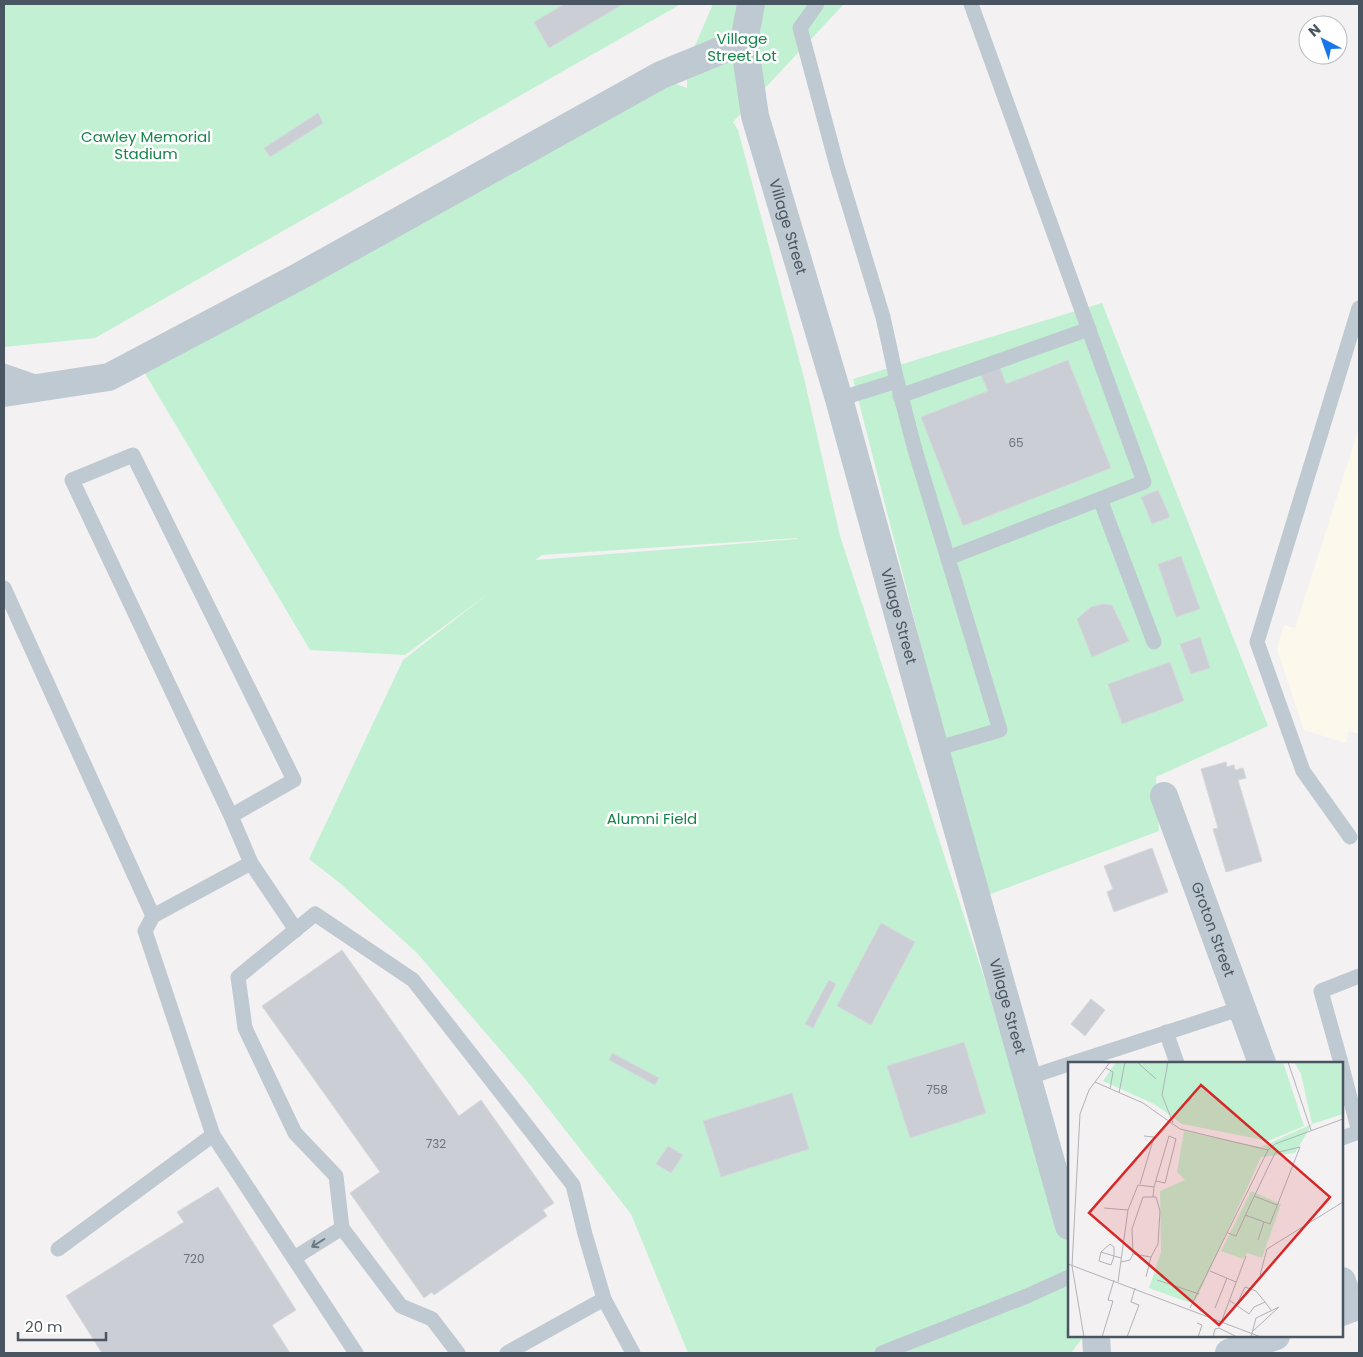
<svg xmlns="http://www.w3.org/2000/svg" width="1363" height="1357" viewBox="0 0 1363 1357" font-family="Poppins,sans-serif">
	<style>
		.commercial { fill: #fdf8ec }
		.green { fill: #c1f1d2; fill-rule: evenodd }
		.building { fill: #cbced4; stroke: #d5d8dd }
		.lines { fill: none; stroke-linecap: round; stroke-linejoin: round }
		.lane { stroke: #bfc9d1; stroke-width: 15 }
		.street { stroke: #bfc9d1; stroke-width: 28 }
		.secondary { stroke: #bfcad5; stroke-width: 28 }
		.oneway { stroke: #6c7882 }
		.labels { text-anchor: middle; stroke-width: 5; stroke-linejoin: round; paint-order: stroke }
		.number-label { font-size: 12px; fill: #6a737d }
		.park-label { font-size: 15px; fill: #16844b; stroke: #fff }
		.street-label { font-size: 15px; fill: #495560; stroke: #fff }
		.inset-road { fill: none; stroke: #b0b3b8; stroke-width: 1 }
		.view { fill: #d62828; fill-opacity: 0.15; stroke: #d62828; stroke-width: 2.5 }
		.inset-edge { fill: none; stroke: #495560; stroke-width: 2.5 }
	</style>
	<rect width="100%" height="100%" fill="#f4f1f2"/>
	<path class="commercial" d="M 1359,428 L 1359,734 L 1349,731 L 1346,743 L 1304,730 L 1277,649 L 1284,625 L 1295,628 Z"/>
	<g class="green">
		<path d="M 4,4 L 681,4 L 95,338 L 4,347 Z"/>
		<path d="M 713,4 L 844,4 L 733,122 L 738,130 L 804,378 L 840,536 L 1069,1238 L 1069,1336 L 1084,1336 L 1071,1353 L 688,1353 L 631,1214 L 526,1080 L 417,953 L 341,884 L 309,859 L 403,660 L 489,593 L 405,655 L 310,650 L 143,370 L 673,83 L 687,88 L 687,64 ZM 797,538 L 797,539 L 535,560 L 542,555 Z"/>
		<path d="M 1102,303 L 1268,726 L 1156,777 L 1159,831 L 985,896 L 853,379 Z"/>
	</g>
	<g class="building">
		<path d="M 565,4 L 623,4 L 549,48 L 534,22 Z"/>
		<path d="M 318,113 L 323,123 L 270,157 L 264,148 Z"/>
		<path d="M 1068,360 L 1111,468 L 963,526 L 921,417 L 988,391 L 980,373 L 999,365 L 1006,384 Z"/>
		<path d="M 1158,490 L 1170,517 L 1152,524 L 1141,497 Z"/>
		<path d="M 1181,556 L 1200,609 L 1176,617 L 1158,564 Z"/>
		<path d="M 1103,604 L 1112,605 L 1129,641 L 1092,657 L 1077,619 L 1091,607 Z"/>
		<path d="M 1200,637 L 1210,668 L 1191,674 L 1180,644 Z"/>
		<path d="M 1170,662 L 1184,701 L 1122,724 L 1108,684 Z"/>
		<path d="M 1226,762 L 1227,767 L 1234,765 L 1235,770 L 1243,768 L 1246,778 L 1238,780 L 1262,861 L 1226,872 L 1213,829 L 1218,828 L 1201,769 Z"/>
		<path d="M 1152,848 L 1168,892 L 1114,912 L 1107,892 L 1113,889 L 1104,866 Z"/>
		<path d="M 881,923 L 915,942 L 871,1025 L 837,1006 Z"/>
		<path d="M 342,950 L 459,1116 L 481,1100 L 554,1203 L 543,1210 L 547,1216 L 434,1295 L 432,1292 L 424,1298 L 350,1193 L 380,1172 L 262,1006 Z"/>
		<path d="M 829,980 L 836,984 L 813,1028 L 805,1024 Z"/>
		<path d="M 1091,999 L 1105,1010 L 1085,1036 L 1071,1024 Z"/>
		<path d="M 964,1042 L 986,1113 L 910,1138 L 887,1066 Z"/>
		<path d="M 612,1053 L 659,1078 L 655,1085 L 609,1060 Z"/>
		<path d="M 792,1093 L 809,1149 L 721,1177 L 703,1121 Z"/>
		<path d="M 668,1146 L 683,1155 L 671,1173 L 656,1164 Z"/>
		<path d="M 218,1187 L 296,1310 L 272,1325 L 290,1353 L 102,1353 L 66,1296 L 184,1222 L 177,1212 Z"/>
	</g>
	<g class="lines">
		<g class="lane">
			<path d="M 817,4 L 800,28 L 837,166 L 883,317 L 897,381 L 915,450 L 1000,730 L 935,749"/>
			<path d="M 4,371 L 38,383"/>
			<path d="M 900,396 L 1089,329"/>
			<path d="M 839,399 L 897,381"/>
			<path d="M 1100,499 L 1154,642"/>
			<path d="M 948,558 L 1144,482 L 971,4"/>
			<path d="M 4,588 L 153,916"/>
			<path d="M 231,816 L 294,780 L 133,455 L 72,480 L 231,816 L 251,863 L 296,930"/>
			<path d="M 1350,837 L 1303,771 L 1257,642 L 1359,308"/>
			<path d="M 251,863 L 153,916 L 145,931 L 213,1135 L 356,1353"/>
			<path d="M 1166,1032 L 1177,1063"/>
			<path d="M 1073,1063 L 1242,1008"/>
			<path d="M 1341,1063 L 1321,991 L 1359,976"/>
			<path d="M 1342,1067 L 1359,1132"/>
			<path d="M 1027,1078 L 1069,1064"/>
			<path d="M 1342,1138 L 1359,1132"/>
			<path d="M 58,1249 L 213,1135"/>
			<path d="M 294,1258 L 342,1228"/>
			<path d="M 458,1353 L 432,1319 L 401,1306 L 342,1228 L 336,1176 L 295,1133 L 245,1028 L 238,977 L 315,914 L 413,980 L 573,1185 L 585,1234 L 604,1299"/>
			<path d="M 507,1353 L 604,1299 L 633,1353"/>
			<path d="M 882,1353 L 1027,1296 L 1069,1277"/>
		</g>
		<g class="street">
			<path id="s1" d="M 751,4 L 744,41 L 755,116 L 839,399 L 935,749 L 1069,1226"/>
			<path d="M 4,393 L 109,377 L 298,277 L 661,75 L 744,41"/>
			<path id="s2" d="M 1164,796 L 1262,1063"/>
			<path d="M 1342,1281 L 1352,1308"/>
			<path d="M 1096,1336 L 1097,1353"/>
		</g>
		<g class="secondary">
			<path d="M 1342,1312 L 1359,1305"/>
			<path d="M 1229,1353 L 1276,1336"/>
		</g>
	</g>
	<defs><path id="oneway-shaft" d="M-6 0H5M1.5-3L5.5 0L1.5 3" fill="none" stroke-width="1.6" stroke-linecap="round" stroke-linejoin="round" transform="scale(1.25)"/></defs>
	<use class="oneway" href="#oneway-shaft" transform="translate(318 1243) rotate(148)"/>
	<g class="labels">
		<g class="number-label">
			<text x="1016" y="447">65</text>
			<text x="937" y="1094">758</text>
			<text x="436" y="1148">732</text>
			<text x="194" y="1263">720</text>
		</g>
		<g class="park-label">
			<text x="742" y="44">Village<tspan x="742" dy="17">Street Lot</tspan></text>
			<text x="146" y="142">Cawley Memorial<tspan x="146" dy="17">Stadium</tspan></text>
			<text x="652" y="824">Alumni Field</text>
		</g>
		<g class="street-label">
			<text dy="5" stroke="none"><textPath href="#s1" startOffset="229">Village Street</textPath></text>
			<text dy="5" stroke="none"><textPath href="#s1" startOffset="634">Village Street</textPath></text>
			<text dy="5" stroke="none"><textPath href="#s2" startOffset="142">Groton Street</textPath></text>
			<text dy="5" stroke="none"><textPath href="#s1" startOffset="1039">Village Street</textPath></text>
		</g>
	</g>
	<g transform="translate(1068 1062)">
		<rect width="275" height="275" fill="#f4f1f2"/>
		<path d="M 48,0 L 215,0 L 236,64 L 200,79 L 114,62 L 86,42 L 35,19 ZM 226,0 L 275,0 L 275,52 L 244,62 L 227,91 L 193,95 L 128,238 L 120,240 L 81,226 L 93,190 L 92,129 L 117,118 L 109,110 L 116,69 L 193,85 L 244,62 L 233,12 ZM 183,129 L 213,142 L 194,196 L 179,191 L 175,197 L 153,189 Z" fill="#c1f1d2"/>
		<path class="inset-road" d="M 69,0 L 88,17M 100,0 L 94,33 L 105,61M 220,0 L 243,68M 38,6 L 45,10 L 42,27M 27,20 L 75,41 L 112,67 L 200,88M 51,31 L 57,0M 72,122 L 86,75 L 76,74M 186,134 L 209,143M 85,135 L 86,125 L 101,74 L 108,77 L 97,121 L 88,119M 36,146 L 60,148M 160,171 L 168,174 L 183,141 L 207,91 L 232,85 L 202,162 L 177,153M 190,178 L 196,160M 33,190 L 42,182 L 46,185 L 46,194 L 43,203 L 31,199 L 33,190 L 46,194 L 53,196M 65,192 L 83,195 L 78,215M 53,200 L 62,198 L 65,192 L 64,167 L 75,135 L 88,135 L 92,149 L 90,182 L 83,195M 0,202 L 193,275M 142,209 L 168,220M 192,213 L 199,187 L 275,140M 89,218 L 131,232M 50,220 L 60,148 L 70,123 L 86,125M 161,238 L 181,252 L 186,245 L 197,240 L 203,248M 169,242 L 177,225 L 188,229 L 197,240M 122,246 L 200,88 L 207,82 L 275,57M 147,246 L 159,216M 154,258 L 178,194M 129,261 L 134,263 L 130,275M 185,269 L 210,246M 16,275 L 4,204 L 12,52 L 21,28 L 42,0M 34,275 L 45,239 L 40,238 L 46,218M 59,275 L 71,243 L 63,240 L 67,226M 145,275 L 147,267 L 151,266 L 169,275M 183,275 L 188,256 L 211,245"/>
		<path class="view" d="M 133,23 L 262,135 L 151,263 L 21,151 Z"/>
		<rect width="275" height="275" class="inset-edge"/>
	</g>
	<rect width="1363" height="1357" fill="none" stroke="#495560" stroke-width="10"/>
	<g transform="translate(1323 40) rotate(319)"><circle r="24" fill="#ffffff" stroke="#b6bbbf"/>
	<path d="M0-4L9 19L0 12L-9 19Z" fill="#1776e9"/>
	<text y="-8" font-size="14" font-weight="bold" text-anchor="middle" fill="#495560">N</text>
	</g>
	<path d="M18 1332v8h88v-8" fill="none" stroke="#495560" stroke-width="2.5"/>
	<text x="25" y="1332" font-size="15" fill="#495560" stroke="#ffffff" stroke-width="4" paint-order="stroke">20 m</text>
</svg>
